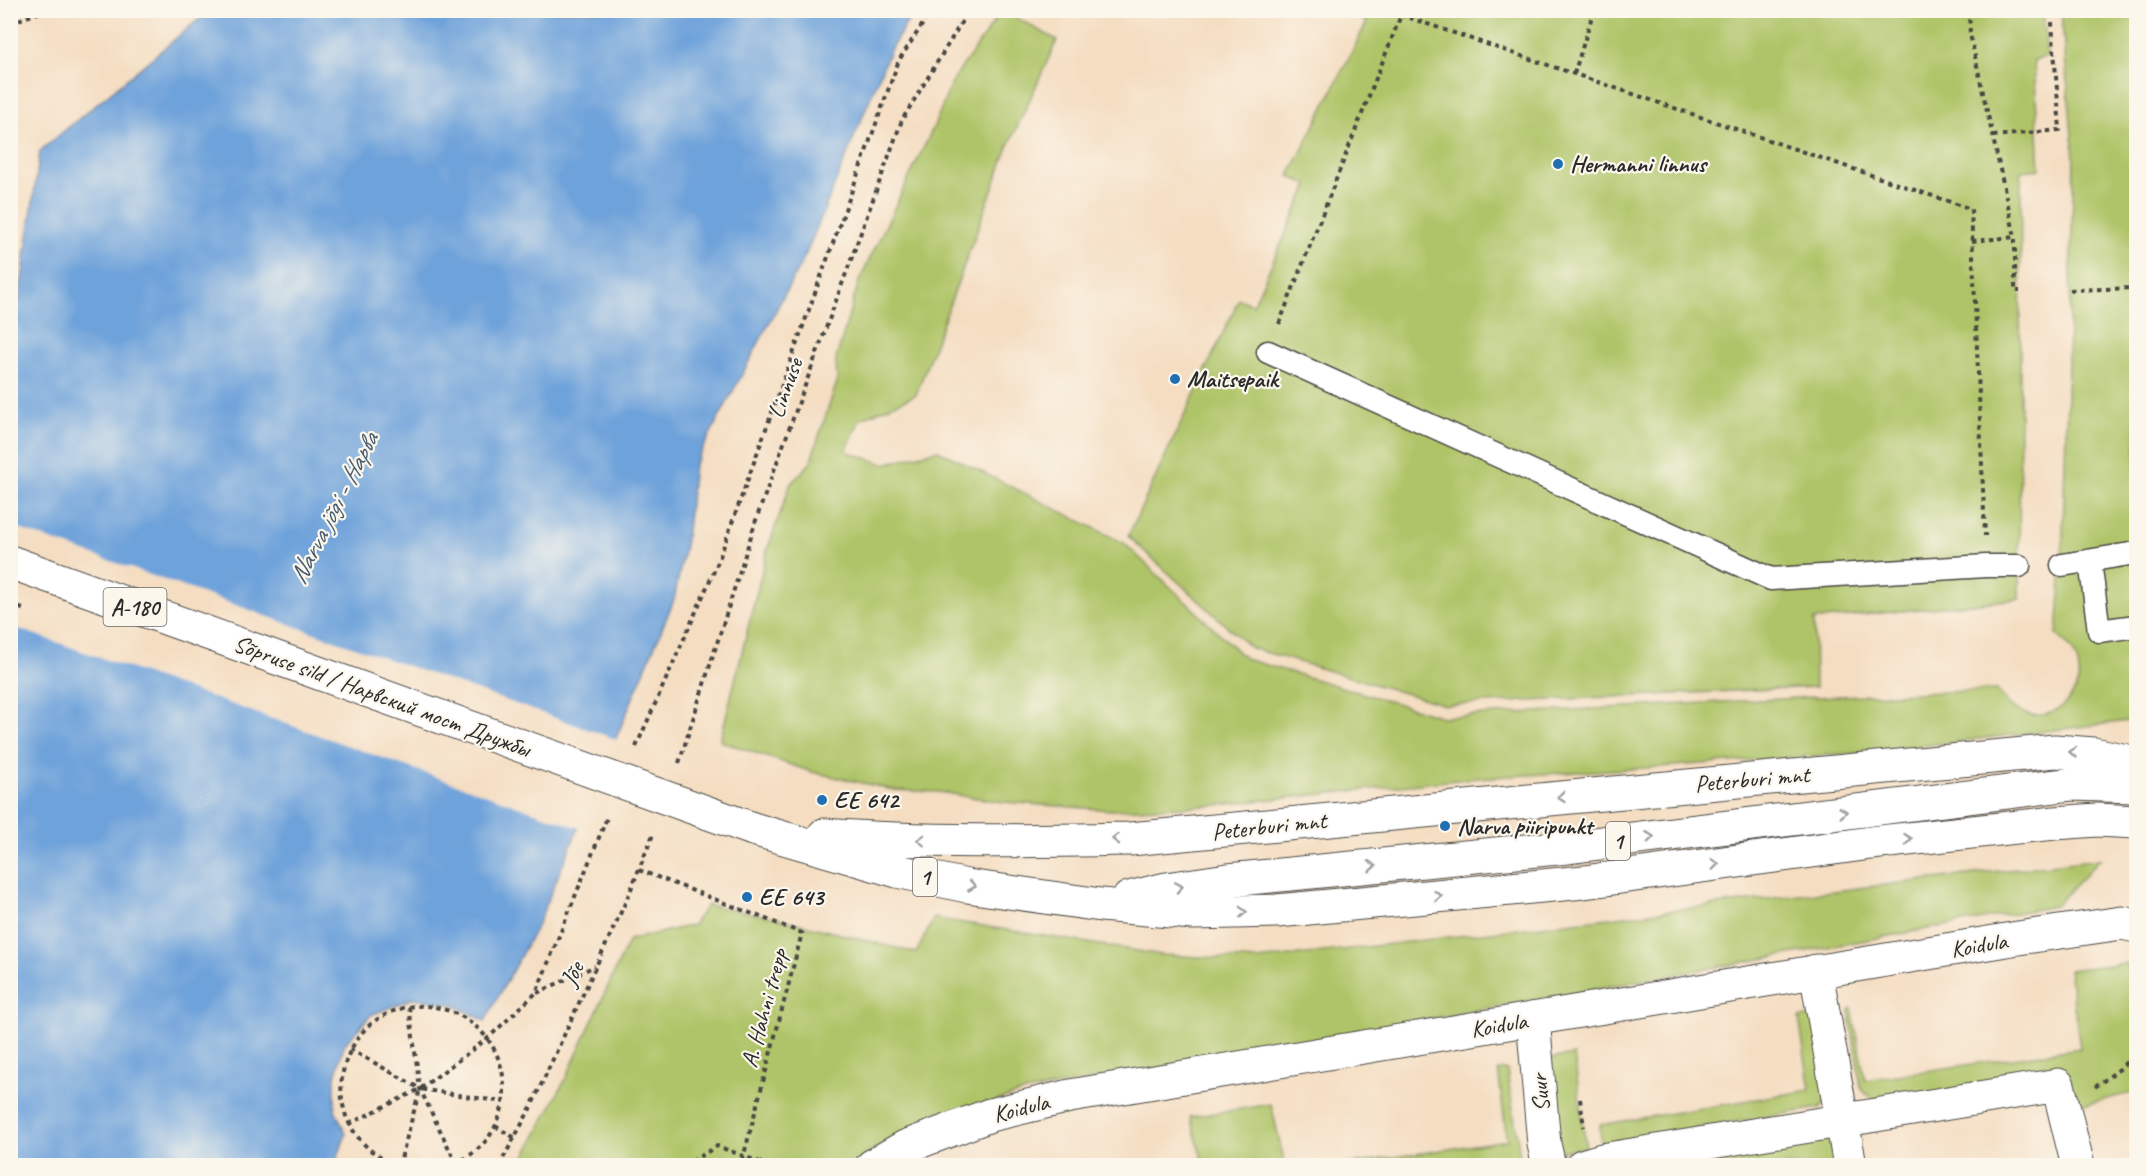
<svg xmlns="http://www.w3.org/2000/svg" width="2147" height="1176" viewBox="0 0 2147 1176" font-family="Caveat,sans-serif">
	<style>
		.green { fill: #afc468; stroke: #6d784a; stroke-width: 1.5 }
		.water { fill: #6ea2da; stroke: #4c6682; stroke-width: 1.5 }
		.pier { fill: #f4ddc1 }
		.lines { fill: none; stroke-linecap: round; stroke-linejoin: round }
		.service-casing { stroke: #494642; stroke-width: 25 }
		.minor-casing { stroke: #494642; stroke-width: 35 }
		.trunk-casing { stroke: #494642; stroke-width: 35 }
		.path { stroke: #494642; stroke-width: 4; stroke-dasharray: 4.5 4.5; stroke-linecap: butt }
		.service { stroke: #fff; stroke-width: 22 }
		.minor { stroke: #fff; stroke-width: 33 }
		.trunk { stroke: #fff; stroke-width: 33 }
		.trunk-bridge-casing { stroke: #494642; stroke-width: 35; stroke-linecap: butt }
		.trunk-bridge { stroke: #fff; stroke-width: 33 }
		.oneway { stroke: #a0a0a0 }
		.poi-dot { fill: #1f6fb2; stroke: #fbf7ec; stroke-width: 2 }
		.labels { text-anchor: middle; stroke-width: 4.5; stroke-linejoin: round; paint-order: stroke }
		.shield { fill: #fbf7ec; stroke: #696865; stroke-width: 1.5 }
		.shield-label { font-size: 22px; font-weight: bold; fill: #2b2b2b }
		.poi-label { font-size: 24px; font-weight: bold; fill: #2b2b2b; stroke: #fbf7ec; text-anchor: start }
		.street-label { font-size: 24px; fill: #2b2b2b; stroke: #fbf7ec }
		.water-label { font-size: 26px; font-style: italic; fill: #465b71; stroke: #fbf7ec }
	</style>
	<rect width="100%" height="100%" fill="#fbf7ec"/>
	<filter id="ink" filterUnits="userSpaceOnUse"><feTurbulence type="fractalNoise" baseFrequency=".0167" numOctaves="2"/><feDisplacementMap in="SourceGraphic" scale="12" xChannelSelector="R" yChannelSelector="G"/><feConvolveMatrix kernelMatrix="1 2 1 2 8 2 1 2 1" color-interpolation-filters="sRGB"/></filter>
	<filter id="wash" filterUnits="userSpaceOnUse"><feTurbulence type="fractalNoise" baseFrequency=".008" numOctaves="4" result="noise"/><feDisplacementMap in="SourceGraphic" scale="24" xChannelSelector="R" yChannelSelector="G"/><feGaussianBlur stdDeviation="1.35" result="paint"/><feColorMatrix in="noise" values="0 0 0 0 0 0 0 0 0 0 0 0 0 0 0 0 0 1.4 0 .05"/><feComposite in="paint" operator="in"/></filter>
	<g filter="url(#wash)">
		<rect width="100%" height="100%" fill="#f4ddc1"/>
		<g class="green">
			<path d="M 1002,10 L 1057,40 L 1008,147 L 916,395 L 860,419 L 846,451 L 884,464 L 938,450 L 1124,543 L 1246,659 L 1443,717 L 1815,697 L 1997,690 C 2039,755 2117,679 2057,635 L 2062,565 L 2074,158 L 2061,11 L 2136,11 L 2136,720 L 1872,752 L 1630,769 L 1477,778 L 1208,806 L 1112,810 L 1003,802 L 938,792 L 894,790 L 812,772 L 720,741 L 767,551 L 790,485 L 810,463 L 837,382 L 836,359 L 859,281 L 934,126 L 953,80 Z"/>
			<path d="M 1346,11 L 2043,11 L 2047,57 L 2034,60 L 2040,169 L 2021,171 L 2019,599 L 1814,620 L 1815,687 L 1445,705 L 1251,648 L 1128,536 L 1239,299 L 1253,305 L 1308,185 L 1289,176 L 1367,22 Z"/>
			<path d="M 2100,859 L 2055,906 L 1020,1093 L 891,1138 L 852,1165 L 520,1166 L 567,1076 L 629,940 L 693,925 L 707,905 L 772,917 L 916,953 L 934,918 L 1162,955 L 1258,960 Z"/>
			<path d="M 2126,963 L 2136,1004 L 2136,1092 L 2069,1108 L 2059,1076 L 1879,1101 L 1866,1094 L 1861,1088 L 1849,1010 L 1852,1008 L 1865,1080 L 2080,1048 L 2069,970 Z"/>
			<path d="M 1821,1015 L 1829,1097 L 1820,1108 L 1601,1144 L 1600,1125 L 1810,1090 L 1799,1018 Z"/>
			<path d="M 1574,1055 L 1586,1148 L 1559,1151 L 1549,1059 Z"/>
			<path d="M 1498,1070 L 1507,1070 L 1520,1156 L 1464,1165 L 1343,1165 L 1507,1140 Z"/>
			<path d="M 1271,1104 L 1285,1165 L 1204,1165 L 1190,1117 Z"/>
			<path d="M 1834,1134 L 1845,1166 L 1645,1166 Z"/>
		</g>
		<path class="water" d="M 209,11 L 914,11 L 890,50 L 807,252 L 694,465 L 686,540 L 674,600 L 538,924 L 485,1021 L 454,1005 L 414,998 L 371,1015 L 344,1045 L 335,1077 L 335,1109 L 346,1134 L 335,1165 L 11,1165 L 10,318 L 18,307 L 40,151 Z"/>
		<path class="pier" d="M 11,526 L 618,740 L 583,829 L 11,626 Z"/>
	</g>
	<g filter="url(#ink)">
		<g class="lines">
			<g class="service-casing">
				<g id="service">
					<path d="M 1268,352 L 1771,579 L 1986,566 L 2019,566"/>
					<path d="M 2090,561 L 2099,631 L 2136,626"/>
					<path d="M 2062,565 L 2136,553"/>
				</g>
			</g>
			<g class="minor-casing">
				<g id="minor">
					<path d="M 1816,971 L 1850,1166"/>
					<path d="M 1533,1019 L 1544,1144 L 1549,1166"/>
					<path d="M 872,1166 L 905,1147 L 990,1115 L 1070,1096 L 2018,938 L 2122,923 L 2136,926"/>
					<path d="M 1582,1166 L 1602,1160 L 2058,1085 L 2078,1166"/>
				</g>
			</g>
			<g class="trunk-casing">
				<g id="trunk">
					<path d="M 10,562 L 260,652"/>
					<path d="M 753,829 L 897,871 L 967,886 L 1101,905 L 1193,913 L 1277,911 L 1584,882 L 1871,843 L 2055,823 L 2097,820 L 2136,822"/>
					<path d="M 824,835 C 926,843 1028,841 1130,839 L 2055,751 L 2094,754 L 2136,763"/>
					<path d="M 1129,898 L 1166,889 L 1228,880 L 1568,847 L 2072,784 L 2136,786"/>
				</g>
			</g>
			<g class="path">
				<path d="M 1393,10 L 1401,15 L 1971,209 L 1985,536"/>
				<path d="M 1969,10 L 1970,34 L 2015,237 L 2015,291 L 2020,291"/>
				<path d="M 1401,15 L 1417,10"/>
				<path d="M 10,23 L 46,10"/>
				<path d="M 1574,74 L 1594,10"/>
				<path d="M 1993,136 L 2060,130 L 2051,10"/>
				<path d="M 1972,241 L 2015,237"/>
				<path d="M 2070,290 L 2136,288"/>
				<path d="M 1279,324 L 1401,15"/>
				<path d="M 10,605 L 26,610"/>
				<path d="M 636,747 L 718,562 L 899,60 L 932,10"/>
				<path d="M 679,763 L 757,517 L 902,120 L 969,10"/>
				<path d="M 639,870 L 802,933 L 741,1166"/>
				<path d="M 537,993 L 595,966"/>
				<path d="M 409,1007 L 420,1089 L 456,1163"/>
				<path d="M 350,1049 L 419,1088"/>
				<path d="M 2095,1087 L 2121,1068 L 2136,1051"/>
				<path d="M 1580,1099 L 1584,1127"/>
				<path d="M 349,1124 L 420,1089 L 503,1102"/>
				<path d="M 495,1126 L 515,1138"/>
				<path d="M 375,1166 L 385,1161"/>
				<path d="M 397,1166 C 374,1156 355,1140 346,1116 C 337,1089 341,1062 358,1038 C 368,1023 385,1013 403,1008 C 416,1005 430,1005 443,1009 C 521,1031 526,1140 448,1166"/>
				<path d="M 399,1166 L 420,1089 L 488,1038 L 536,993 L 608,815"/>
				<path d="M 499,1166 L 530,1109 L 627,899 L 654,832"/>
				<path d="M 684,1166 L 717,1146 L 770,1166"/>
				<path d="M 821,1166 L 836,1157"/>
			</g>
			<use href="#service" class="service"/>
			<use href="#minor" class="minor"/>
			<use href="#trunk" class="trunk"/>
			<g class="trunk-bridge-casing">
				<path id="trunk-bridge" d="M 260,652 L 753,829"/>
			</g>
			<use href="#trunk-bridge" class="trunk-bridge"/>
		</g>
		<defs><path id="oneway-chevron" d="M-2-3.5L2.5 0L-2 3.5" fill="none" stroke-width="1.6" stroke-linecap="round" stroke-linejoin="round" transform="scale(1.5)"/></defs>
		<g class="oneway">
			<use href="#oneway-chevron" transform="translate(2073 752) rotate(-176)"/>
			<use href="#oneway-chevron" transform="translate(1561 797) rotate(174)"/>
			<use href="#oneway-chevron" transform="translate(1843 812) rotate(-7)"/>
			<use href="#oneway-chevron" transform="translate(1650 837) rotate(-7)"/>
			<use href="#oneway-chevron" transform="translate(1116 839) rotate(179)"/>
			<use href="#oneway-chevron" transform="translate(1908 839) rotate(-6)"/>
			<use href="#oneway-chevron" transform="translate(921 840) rotate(-178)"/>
			<use href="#oneway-chevron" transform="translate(1715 864) rotate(-8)"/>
			<use href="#oneway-chevron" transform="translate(1372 866) rotate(-5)"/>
			<use href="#oneway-chevron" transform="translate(972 886) rotate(10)"/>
			<use href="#oneway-chevron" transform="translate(1179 887) rotate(-9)"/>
			<use href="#oneway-chevron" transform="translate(1438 896) rotate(-5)"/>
			<use href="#oneway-chevron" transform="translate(1243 912) rotate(-2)"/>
		</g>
	</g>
	<g class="poi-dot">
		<circle cx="1558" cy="164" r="6"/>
		<circle cx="1175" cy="379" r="6"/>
		<circle cx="822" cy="800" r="6"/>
		<circle cx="1445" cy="826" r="6"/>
		<circle cx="747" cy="897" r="6"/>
	</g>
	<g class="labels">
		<g class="shield">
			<rect x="103.5" y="588" width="63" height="38" rx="4.5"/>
			<rect x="1606" y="822" width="24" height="38" rx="4.5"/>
			<rect x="913" y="858" width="24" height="38" rx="4.5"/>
		</g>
		<g class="shield-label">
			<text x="135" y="615">А-180</text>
			<text x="1618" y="849">1</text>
			<text x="925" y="885">1</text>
		</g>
		<g class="poi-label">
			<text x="1570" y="172">Hermanni linnus</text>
			<text x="1187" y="387">Maitsepaik</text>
			<text x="834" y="808">EE 642</text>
			<text x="1457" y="834">Narva piiripunkt</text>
			<text x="759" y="905">EE 643</text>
		</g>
		<g class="street-label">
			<text transform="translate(785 388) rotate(-70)" y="8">Linnuse</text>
			<text transform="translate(382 696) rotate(20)" y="8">Sõpruse sild / Нарвский мост Дружбы</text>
			<text transform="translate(1752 779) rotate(-5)" y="8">Peterburi mnt</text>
			<text transform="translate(1269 826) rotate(-6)" y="8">Peterburi mnt</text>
			<text transform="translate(1979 945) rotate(-9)" y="8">Koidula</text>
			<text transform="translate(572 974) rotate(-65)" y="8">Jõe</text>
			<text transform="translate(764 1008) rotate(-75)" y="8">A. Hahni trepp</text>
			<text transform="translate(1499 1025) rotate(-9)" y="8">Koidula</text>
			<text transform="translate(1540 1093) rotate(-95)" y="8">Suur</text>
			<text transform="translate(1021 1108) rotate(-14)" y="8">Koidula</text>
		</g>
		<g class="water-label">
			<text transform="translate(333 508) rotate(-63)" y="9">Narva jõgi - Нарва</text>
		</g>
	</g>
	<rect width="2147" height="1176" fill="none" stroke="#fbf7ec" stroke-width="36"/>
</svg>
